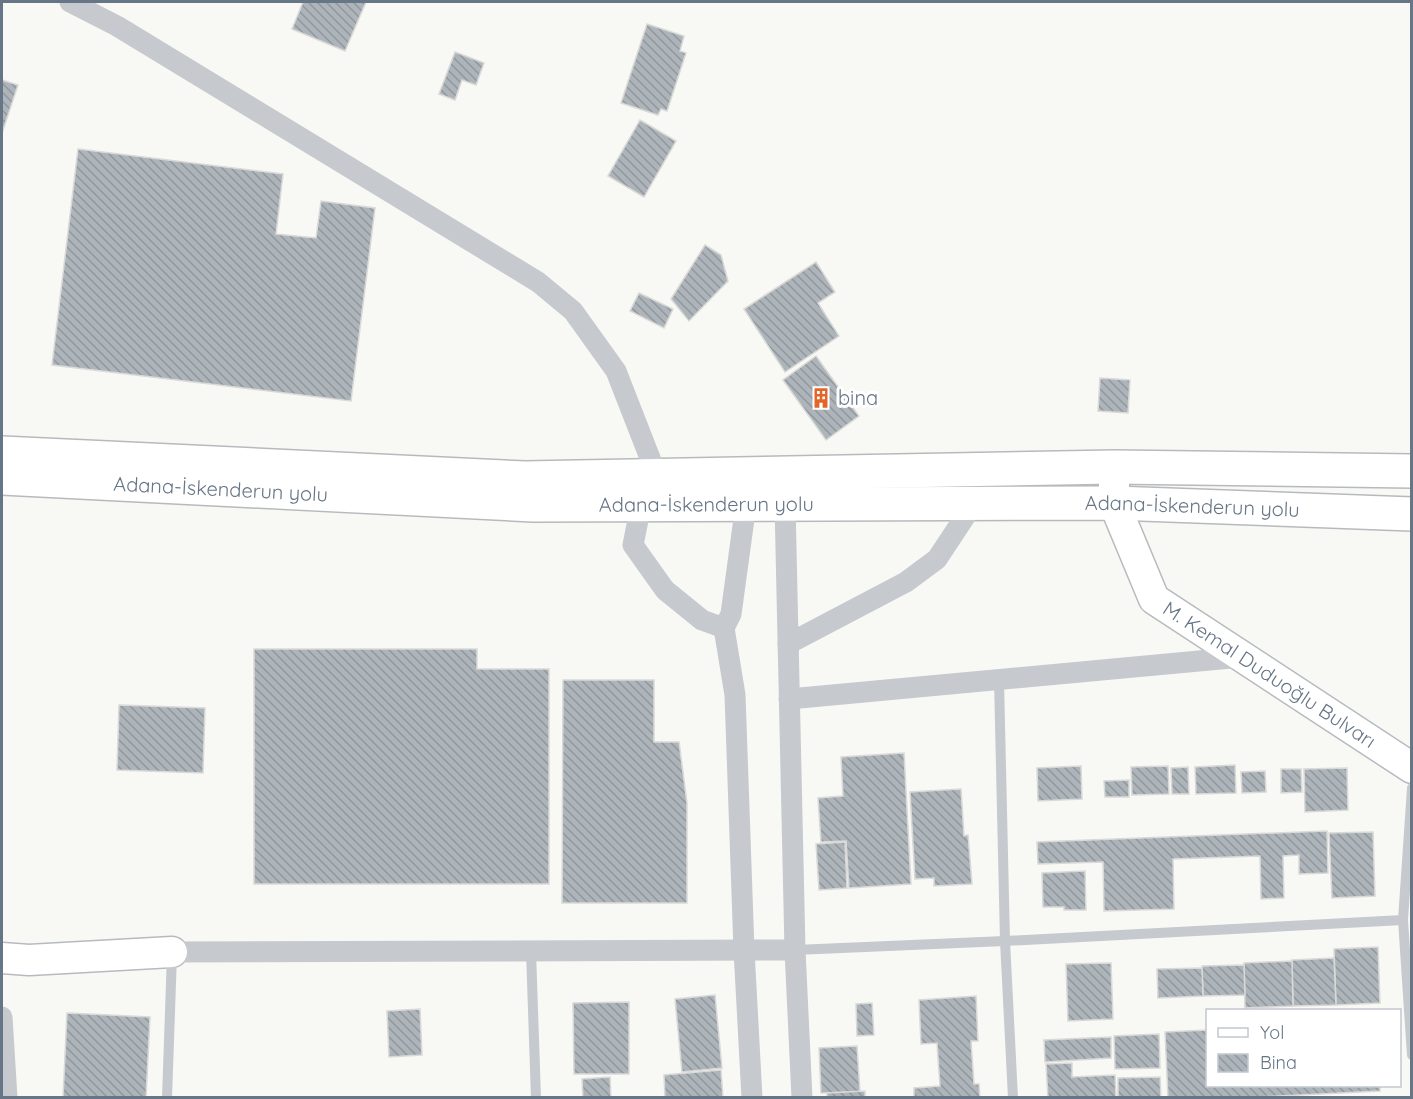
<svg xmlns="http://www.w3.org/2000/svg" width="1413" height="1099" viewBox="0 0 1413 1099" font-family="Quicksand,sans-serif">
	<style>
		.building { fill: url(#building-back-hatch); stroke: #d9dad8; stroke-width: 1.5 }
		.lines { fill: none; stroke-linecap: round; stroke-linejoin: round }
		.secondary-casing { stroke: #b6bbc0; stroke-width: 33 }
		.highway-casing { stroke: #b7babd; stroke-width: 36 }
		.lane { stroke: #c6c9cd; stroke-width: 10 }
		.street { stroke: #c6c9cd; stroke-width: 21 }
		.secondary { stroke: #fff; stroke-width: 30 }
		.highway { stroke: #fff; stroke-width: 33 }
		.labels { text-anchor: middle; stroke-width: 6; stroke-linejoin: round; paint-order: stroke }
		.poi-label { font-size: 20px; fill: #677686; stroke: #fff; text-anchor: start }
		.street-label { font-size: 20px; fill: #677686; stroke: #fff }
	</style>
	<defs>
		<pattern id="building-back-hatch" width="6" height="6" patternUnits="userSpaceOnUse" patternTransform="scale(1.5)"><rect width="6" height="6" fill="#adb4ba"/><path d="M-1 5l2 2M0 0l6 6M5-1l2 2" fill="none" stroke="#91979d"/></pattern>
	</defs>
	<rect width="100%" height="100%" fill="#f8f8f5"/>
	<g class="building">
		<path d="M 303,2 L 366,2 L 345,51 L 292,29 Z"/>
		<path d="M 647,24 L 684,36 L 680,51 L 686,53 L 667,111 L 661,109 L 658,115 L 621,103 Z"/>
		<path d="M 455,52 L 484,63 L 476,85 L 462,80 L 455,100 L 439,94 Z"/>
		<path d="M 2,80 L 18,85 L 2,133 Z"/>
		<path d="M 640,120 L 676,141 L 644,197 L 608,176 Z"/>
		<path d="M 78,149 L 283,174 L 276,234 L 316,238 L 321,201 L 375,208 L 351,401 L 52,365 Z"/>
		<path d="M 705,245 L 721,255 L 728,281 L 689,321 L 671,299 Z"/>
		<path d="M 816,262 L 835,292 L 818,303 L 839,336 L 785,372 L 744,309 Z"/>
		<path d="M 639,293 L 673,309 L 664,328 L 630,311 Z"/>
		<path d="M 816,356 L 859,416 L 826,440 L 783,380 Z"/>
		<path d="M 1100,378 L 1130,380 L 1128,413 L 1098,411 Z"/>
		<path d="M 254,649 L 477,649 L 477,669 L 549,669 L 549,884 L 254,884 Z"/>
		<path d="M 563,680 L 654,680 L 654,742 L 679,742 L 687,803 L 687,903 L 562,903 Z"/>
		<path d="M 119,705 L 205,708 L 203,773 L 117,770 Z"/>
		<path d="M 904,753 L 911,884 L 849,888 L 846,841 L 821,842 L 818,798 L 843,796 L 841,757 Z"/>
		<path d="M 1235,765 L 1236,793 L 1196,794 L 1195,767 Z"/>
		<path d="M 1081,766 L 1082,799 L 1038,801 L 1037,768 Z"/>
		<path d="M 1168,766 L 1169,794 L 1132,795 L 1131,767 Z"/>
		<path d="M 1188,767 L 1189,794 L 1172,794 L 1171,768 Z"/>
		<path d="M 1347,768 L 1348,810 L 1305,812 L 1304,769 Z"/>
		<path d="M 1281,769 L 1301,769 L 1302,792 L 1281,793 Z"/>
		<path d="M 1265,771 L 1266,792 L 1242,793 L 1241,772 Z"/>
		<path d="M 1129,780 L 1129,797 L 1105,797 L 1104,781 Z"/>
		<path d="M 961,789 L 964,836 L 968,835 L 972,884 L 934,886 L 934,878 L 915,879 L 910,792 Z"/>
		<path d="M 1327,831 L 1328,873 L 1299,874 L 1299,855 L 1283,856 L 1284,898 L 1261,899 L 1260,856 L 1173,859 L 1174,909 L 1104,911 L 1103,862 L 1038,864 L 1037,842 Z"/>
		<path d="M 1373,832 L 1375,896 L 1332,898 L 1329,833 Z"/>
		<path d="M 845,842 L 847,888 L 819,890 L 816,844 Z"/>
		<path d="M 1085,871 L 1086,910 L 1064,910 L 1064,907 L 1043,907 L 1042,873 Z"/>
		<path d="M 1378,947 L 1380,1003 L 1336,1005 L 1334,949 Z"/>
		<path d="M 1334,958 L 1336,1005 L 1293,1006 L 1292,960 Z"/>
		<path d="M 1292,961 L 1293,1006 L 1245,1008 L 1244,963 Z"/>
		<path d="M 1111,963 L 1113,1019 L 1068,1021 L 1066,964 Z"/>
		<path d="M 1244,965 L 1245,995 L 1203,996 L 1202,966 Z"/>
		<path d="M 1202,968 L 1203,996 L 1158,998 L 1157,969 Z"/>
		<path d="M 715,995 L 722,1068 L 682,1072 L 675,999 Z"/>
		<path d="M 976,996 L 978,1041 L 971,1041 L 974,1084 L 979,1084 L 980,1098 L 914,1098 L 914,1088 L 940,1086 L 937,1043 L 921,1044 L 919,1000 Z"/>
		<path d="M 629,1002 L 629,1074 L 574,1074 L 573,1003 Z"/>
		<path d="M 872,1003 L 874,1035 L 857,1036 L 856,1004 Z"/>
		<path d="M 420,1009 L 422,1055 L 389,1057 L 387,1011 Z"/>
		<path d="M 67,1013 L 150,1017 L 146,1098 L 63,1098 Z"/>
		<path d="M 1208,1030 L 1208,1086 L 1380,1086 L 1380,1091 L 1239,1098 L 1168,1098 L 1165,1032 Z"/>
		<path d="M 1159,1034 L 1160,1068 L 1115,1069 L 1114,1036 Z"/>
		<path d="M 1111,1037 L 1111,1058 L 1045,1062 L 1044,1040 Z"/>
		<path d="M 857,1046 L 860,1092 L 821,1093 L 819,1048 Z"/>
		<path d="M 1072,1063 L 1072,1077 L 1115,1075 L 1116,1098 L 1048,1098 L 1046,1064 Z"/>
		<path d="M 721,1070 L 723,1098 L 665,1098 L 664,1075 Z"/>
		<path d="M 610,1077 L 611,1098 L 583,1098 L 582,1079 Z"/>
		<path d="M 1160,1077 L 1161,1098 L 1118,1098 L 1118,1078 Z"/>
		<path d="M 865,1091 L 865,1098 L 827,1098 L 827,1093 Z"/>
	</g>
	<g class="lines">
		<g class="secondary-casing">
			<g id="secondary">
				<path id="s1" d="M 1114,467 L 1114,503 L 1154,599 L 1412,768"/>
				<path d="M 2,958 L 29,960 L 172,952"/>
			</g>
		</g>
		<g class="highway-casing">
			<g id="highway">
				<path d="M 2,453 L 525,478 L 1114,467 L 1412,471"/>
				<path id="s2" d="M 2,478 L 533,505 L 1114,503 L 1412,514"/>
			</g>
		</g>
		<g class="lane">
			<path d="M 999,680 L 1005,941 L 1013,1098"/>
			<path d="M 1412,788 L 1403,920 L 1412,1055"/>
			<path d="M 795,950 L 1005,941 L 1403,920"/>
			<path d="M 531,951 L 536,1098"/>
			<path d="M 167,1098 L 172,954"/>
		</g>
		<g class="street">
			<path d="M 70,2 L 117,26 L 538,282 L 573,311 L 616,371 L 657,476"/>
			<path d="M 746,504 L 731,614 L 724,628 L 735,695 L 744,950 L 752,1098"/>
			<path d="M 785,504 L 795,950 L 802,1098"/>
			<path d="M 641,505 L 633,545 L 665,590 L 702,620 L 724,628"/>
			<path d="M 788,644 L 906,582 L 937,559 L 974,503"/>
			<path d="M 789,699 L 1242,657"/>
			<path d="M 172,952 L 795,950"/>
			<path d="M 2,1017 L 7,1098"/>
		</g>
		<use href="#secondary" class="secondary"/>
		<use href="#highway" class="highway"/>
	</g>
	<defs>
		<g id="building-bare" transform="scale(1.62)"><path d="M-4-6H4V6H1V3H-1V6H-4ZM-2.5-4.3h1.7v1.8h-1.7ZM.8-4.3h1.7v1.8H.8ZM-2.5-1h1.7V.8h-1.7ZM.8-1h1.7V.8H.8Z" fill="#e46529" stroke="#fff" stroke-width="2.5" paint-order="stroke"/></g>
	</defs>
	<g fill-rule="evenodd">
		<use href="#building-bare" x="821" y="398"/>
	</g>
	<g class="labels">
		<g class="poi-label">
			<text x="838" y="405">bina</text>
		</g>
		<g class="street-label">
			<text dy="7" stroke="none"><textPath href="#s2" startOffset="219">Adana-İskenderun yolu</textPath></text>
			<text dy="7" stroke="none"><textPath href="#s2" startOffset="705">Adana-İskenderun yolu</textPath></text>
			<text dy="7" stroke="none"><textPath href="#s2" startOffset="1191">Adana-İskenderun yolu</textPath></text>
			<text dy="7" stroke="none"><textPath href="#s1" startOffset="278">M. Kemal Duduoğlu Bulvarı</textPath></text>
		</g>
	</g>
	<rect width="1413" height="1099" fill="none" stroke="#677686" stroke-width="6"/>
	<rect x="1206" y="1009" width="195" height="78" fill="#ffffff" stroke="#c2c8cf" stroke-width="1.5"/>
	<rect x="1218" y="1028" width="30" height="9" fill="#ffffff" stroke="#c2c8cf" stroke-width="1.5"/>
	<text x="1260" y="1039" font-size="18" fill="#677686">Yol</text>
	<rect x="1218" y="1054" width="30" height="18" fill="url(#building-back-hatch)" stroke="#c2c8cf" stroke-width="1.5"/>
	<text x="1260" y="1069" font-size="18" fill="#677686">Bina</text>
</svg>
